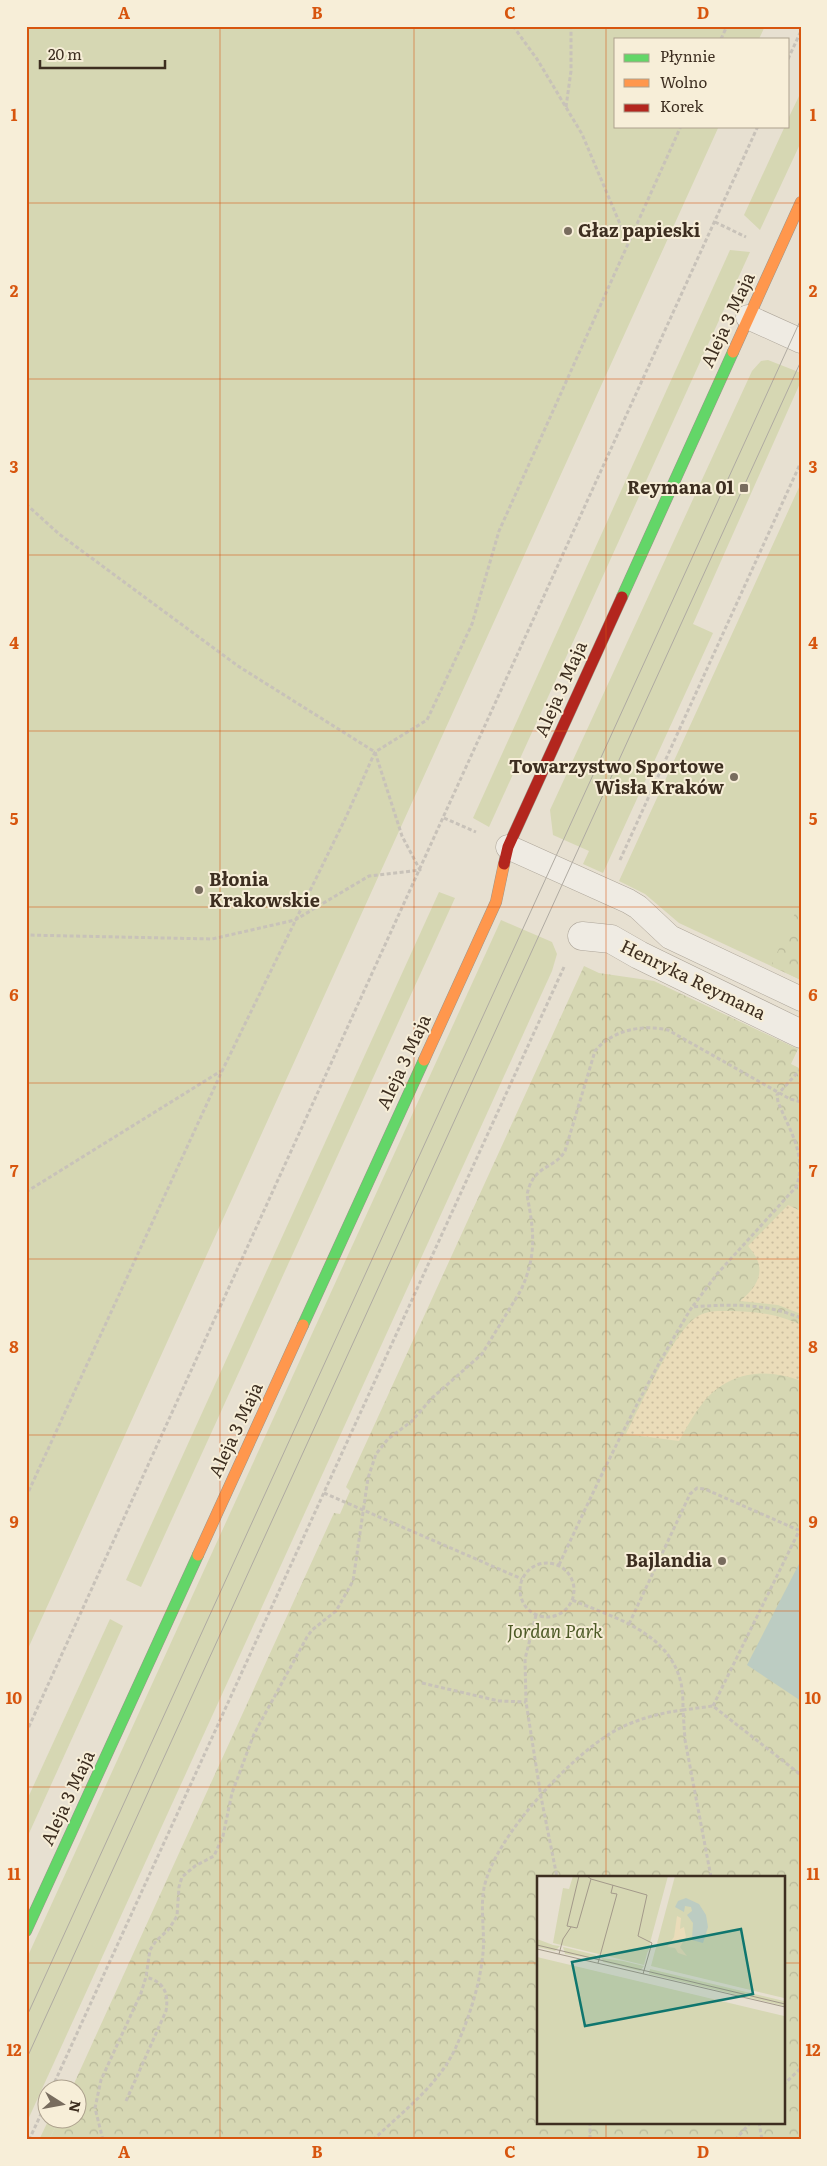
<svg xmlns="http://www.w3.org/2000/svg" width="827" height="2166" viewBox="0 0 827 2166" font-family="Literata,serif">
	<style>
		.grass { fill: #d6d7b3 }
		.forest { fill: url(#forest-crowns); fill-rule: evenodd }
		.sand { fill: url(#sand-dots) }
		.water { fill: #bcccc2 }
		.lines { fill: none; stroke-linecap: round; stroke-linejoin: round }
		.lane-casing { stroke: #ada599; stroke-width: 25 }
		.street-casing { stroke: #ada599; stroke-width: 29 }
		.fast-casing { stroke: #9c958a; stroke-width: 12 }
		.slow-casing { stroke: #9c958a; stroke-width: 12 }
		.jam-casing { stroke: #9c958a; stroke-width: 12 }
		.path { stroke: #c8c2b9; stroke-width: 3; stroke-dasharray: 4 2.5; stroke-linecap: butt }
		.lane { stroke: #efebe3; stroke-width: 24 }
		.street { stroke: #efebe3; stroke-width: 28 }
		.fast { stroke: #63d668; stroke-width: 11 }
		.slow { stroke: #ff974d; stroke-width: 11 }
		.jam { stroke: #b3261e; stroke-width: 11 }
		.tram { stroke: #afaaa2; stroke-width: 1 }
		.grid { fill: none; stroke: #d7550e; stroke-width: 1; stroke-opacity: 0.55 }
		.poi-dot { fill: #786c5e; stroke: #f7eed8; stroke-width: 2 }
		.labels { text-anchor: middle; stroke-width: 4; stroke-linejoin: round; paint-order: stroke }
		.poi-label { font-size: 18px; font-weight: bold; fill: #3d2e20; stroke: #f7eed8; text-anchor: end }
		.street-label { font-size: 18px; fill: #3d2e20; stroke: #f7eed8 }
		.park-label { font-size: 18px; font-style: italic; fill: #4d5a26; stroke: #f7eed8 }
		.inset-road { fill: none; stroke: #a3998a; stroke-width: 1 }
		.view { fill: #0f766e; fill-opacity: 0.15; stroke: #0f766e; stroke-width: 2.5 }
		.inset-edge { fill: none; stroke: #3d2e20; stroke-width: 2.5 }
		.neatline { fill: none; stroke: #d7550e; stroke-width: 2 }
		.grid-label { font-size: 16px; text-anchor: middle; font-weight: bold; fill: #d7550e }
	</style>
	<defs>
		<pattern id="forest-crowns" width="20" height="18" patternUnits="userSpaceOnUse" patternTransform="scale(1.25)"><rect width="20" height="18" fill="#d6d7b3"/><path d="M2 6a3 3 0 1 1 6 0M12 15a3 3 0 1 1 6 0" fill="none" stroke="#b9b99a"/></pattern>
		<pattern id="sand-dots" width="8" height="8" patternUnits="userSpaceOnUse" patternTransform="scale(1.25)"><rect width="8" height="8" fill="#eadcb9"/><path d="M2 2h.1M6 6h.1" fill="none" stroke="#cabd9f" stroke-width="1.8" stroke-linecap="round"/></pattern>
	</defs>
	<rect width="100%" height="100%" fill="#e7e0d1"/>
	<g class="grass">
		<path d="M 26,26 L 765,26 L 759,39 L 616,39 L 616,126 L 719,126 L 26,1653 Z"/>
		<path d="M 801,92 L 801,142 L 760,230 L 744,215 L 785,126 L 788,126 L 788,119 Z"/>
		<path d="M 730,250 L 750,252 L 489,827 L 473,818 Z"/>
		<path d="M 768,360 L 801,373 L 801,381 L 693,624 L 713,633 L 603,873 L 583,864 L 589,851 L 553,835 L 550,810 L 752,371 L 761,361 Z"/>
		<path d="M 801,483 L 801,980 L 679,923 L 645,894 L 619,881 Z"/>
		<path d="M 439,892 L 455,898 L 141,1587 L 126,1580 Z"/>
		<path d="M 501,920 L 552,942 L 557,954 L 552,971 L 26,2124 L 26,1960 Z"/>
		<path d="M 110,1619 L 123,1626 L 26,1840 L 26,1802 Z"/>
		<path d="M 49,2119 L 59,2119 L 49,2140 L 39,2140 Z"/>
	</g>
	<g class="forest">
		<path d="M 801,900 L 801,980 L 771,966 Z"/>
		<path d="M 584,966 L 599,973 L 654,981 L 798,1049 L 791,1064 L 801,1069 L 801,2140 L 49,2140 L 59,2119 L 78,2118 L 78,2088 L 72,2088 L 334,1513 L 340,1514 L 350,1491 L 346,1487 ZM 538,1877 L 783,1877 L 783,2122 L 538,2122 Z"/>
	</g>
	<g class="sand">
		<path d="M 788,1205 L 801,1211 L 801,1314 L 778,1305 L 740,1301 C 761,1284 767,1267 748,1246 Z"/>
		<path d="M 721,1311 C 750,1311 774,1312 801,1325 L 801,1381 C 765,1367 727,1372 702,1404 C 693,1415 686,1429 679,1441 L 626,1434 C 639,1408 675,1329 698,1316 C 705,1312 713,1311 721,1311 Z"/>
	</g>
	<path class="water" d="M 801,1560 L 801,1701 L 747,1665 Z"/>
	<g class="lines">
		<g class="lane-casing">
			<g id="lane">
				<path d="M 748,317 L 801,341"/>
				<path d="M 508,847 L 628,901 L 638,907 L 670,937 L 801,999"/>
			</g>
		</g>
		<g class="street-casing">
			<path id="street" d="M 582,936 L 611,939 L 639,955 L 801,1034"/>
		</g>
		<g class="fast-casing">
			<g id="fast">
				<path d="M 622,597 L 733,352"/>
				<path d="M 303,1325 L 424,1060"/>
				<path d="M 26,1931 L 198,1555"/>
			</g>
		</g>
		<g class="slow-casing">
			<g id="slow">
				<path d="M 733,352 L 801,202"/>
				<path d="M 424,1060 L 496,902 L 504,864"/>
				<path d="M 198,1555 L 303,1325"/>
			</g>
		</g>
		<g class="jam-casing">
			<path id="jam" d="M 504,864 L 508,847 L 622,597"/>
		</g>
		<g class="path">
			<path d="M 513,26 L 537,59 L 582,134 L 628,243"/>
			<path d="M 721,39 L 727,26"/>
			<path d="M 788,59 L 801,31"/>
			<path d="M 566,107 L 571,71 L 571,26"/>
			<path d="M 715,222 L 746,237"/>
			<path d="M 26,504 L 59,534 L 238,666 L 375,752 L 402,836 L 420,870 L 369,876 L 295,920 L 212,939 L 26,935"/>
			<path d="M 444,818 L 476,832"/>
			<path d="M 620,860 L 801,462"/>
			<path d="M 26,1192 L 221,1071"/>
			<path d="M 693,1306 L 717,1274 L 796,1187 C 808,1157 789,1129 778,1102 L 777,1095 L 800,1070"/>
			<path d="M 324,1493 L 522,1579"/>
			<path d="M 26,1497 L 222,1071 L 346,817 L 375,752 L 427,720 L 472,624 L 499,531 L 681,126"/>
			<circle cx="547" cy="1590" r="27"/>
			<path d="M 559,1565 C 600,1477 641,1390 692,1307 C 730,1304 765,1303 801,1318"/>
			<path d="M 536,1615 L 525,1659 L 526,1702 L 541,1797 L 557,1877"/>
			<path d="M 629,1624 L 690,1494 L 697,1488 L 705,1489 L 798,1530"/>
			<path d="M 422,1683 L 499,1701 L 526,1702"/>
			<path d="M 713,1706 L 801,1527"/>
			<path d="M 26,1733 L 758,126"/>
			<path d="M 711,1877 L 685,1740 L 683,1710 L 713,1706 L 801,1775"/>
			<path d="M 783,2085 L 801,2068"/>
			<path d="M 52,2088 L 564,967"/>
			<path d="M 126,2101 L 166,2011 C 169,1993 164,1982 146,1977"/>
			<path d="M 590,2122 L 590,2140"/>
			<path d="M 759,2122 L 762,2140"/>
			<path d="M 29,2140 L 48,2099"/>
			<path d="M 103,2140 L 95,2108 L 101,2080 L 141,1993 L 146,1977 L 150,1950 L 156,1941 L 169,1929 L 177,1916 L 179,1887 L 182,1877 L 195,1866 L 214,1856 L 223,1836 L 232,1793 L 254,1734 L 307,1637 L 312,1630 L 336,1611 L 353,1581 L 368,1478 L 376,1454 L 388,1439 L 412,1421 L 432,1398 L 482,1354 L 521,1290 C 537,1255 534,1231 527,1195 C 533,1164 554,1170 565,1151 L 595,1051 C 612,1030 643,1024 668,1030 L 790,1099 L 801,1102"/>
			<path d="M 373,2140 C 402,2112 439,2085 456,2047 C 469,2018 480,1985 483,1953 C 485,1932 480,1909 484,1888 C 494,1838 568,1759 611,1733 C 633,1720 659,1713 683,1710 C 683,1702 683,1692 681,1683 C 669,1632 615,1618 572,1600"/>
			<path d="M 735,2140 L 751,2122"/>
		</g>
		<use href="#lane" class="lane"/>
		<use href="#street" class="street"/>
		<use href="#fast" class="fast"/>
		<use href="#slow" class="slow"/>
		<use href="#jam" class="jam"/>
		<g class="tram">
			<path d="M 26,2018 L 801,319"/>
			<path d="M 26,2060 L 801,361"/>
		</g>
	</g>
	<path class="grid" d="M 220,26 L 220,2140M 414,26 L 414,2140M 606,26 L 606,1877M 26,203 L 801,203M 26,379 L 801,379M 26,555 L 801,555M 26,731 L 801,731M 26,907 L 801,907M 26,1083 L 801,1083M 26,1259 L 801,1259M 26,1435 L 801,1435M 26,1611 L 801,1611M 26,1787 L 801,1787M 26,1963 L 538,1963M 783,1963 L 801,1963M 606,2122 L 606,2140"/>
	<g class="poi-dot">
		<circle cx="568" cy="231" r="5"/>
		<rect x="739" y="483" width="10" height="10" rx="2.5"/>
		<circle cx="734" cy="777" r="5"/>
		<circle cx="199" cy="890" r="5"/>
		<circle cx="722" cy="1561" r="5"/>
	</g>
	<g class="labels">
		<g class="poi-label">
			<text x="578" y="237" text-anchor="start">Głaz papieski</text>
			<text x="734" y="494">Reymana 01</text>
			<text x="724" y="773">Towarzystwo Sportowe<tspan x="724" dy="21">Wisła Kraków</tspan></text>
			<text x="209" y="886" text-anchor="start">Błonia<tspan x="209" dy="21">Krakowskie</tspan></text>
			<text x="712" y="1567">Bajlandia</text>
		</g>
		<g class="street-label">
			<text transform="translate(728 320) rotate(-65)" y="6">Aleja 3 Maja</text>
			<text transform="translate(561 689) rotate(-66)" y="6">Aleja 3 Maja</text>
			<text transform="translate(693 980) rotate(26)" y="6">Henryka Reymana</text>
			<text transform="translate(404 1062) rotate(-65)" y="6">Aleja 3 Maja</text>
			<text transform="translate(236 1430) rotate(-65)" y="6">Aleja 3 Maja</text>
			<text transform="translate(68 1798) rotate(-65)" y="6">Aleja 3 Maja</text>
		</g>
		<g class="park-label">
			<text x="555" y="1638">Jordan Park</text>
		</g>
	</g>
	<g transform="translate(537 1876)">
		<rect width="248" height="248" fill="#e7e0d1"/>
		<path d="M 36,0 L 131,0 L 107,89 L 16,67 L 26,12 L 32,13 ZM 0,63 L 16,69 L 23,70 L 18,75 L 0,71 ZM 26,71 L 59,79 L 58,83 L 28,78 ZM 0,81 L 247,140 L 247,247 L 0,247 ZM 65,82 L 86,85 L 107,90 L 103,95 L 66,86 ZM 113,93 L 247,125 L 247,130 L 112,98 Z" fill="#d6d7b3"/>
		<path d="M 138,0 L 247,0 L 247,122 L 114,90 ZM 92,61 L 93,66 L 108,69 L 110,66 L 113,69 L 111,76 L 89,71 Z" fill="#d6d7b3"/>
		<path d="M 140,40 L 144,42 L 143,53 L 147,51 L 149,61 L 143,71 L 150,80 L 141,77 L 138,72 L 130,71 L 137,61 Z" fill="#eadcb9"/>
		<path d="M 149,22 L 162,28 L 169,39 L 171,51 L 166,67 L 155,64 L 156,47 L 150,39 L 155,35 L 154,31 L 148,30 L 147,36 L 138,31 L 141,25 Z" fill="#bcccc2"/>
		<path class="inset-road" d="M 42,0 L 30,50 L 40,52 L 54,3 L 50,0M 54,3 L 110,19 L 101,60 L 115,67 L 106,98M 0,69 L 248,128M 0,73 L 248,131M 22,78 L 26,63 L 34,51M 61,87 L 80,18 L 74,17 L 76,9"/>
		<path class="view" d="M 204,53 L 216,118 L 48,150 L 35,86 Z"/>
		<rect width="248" height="248" class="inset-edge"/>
	</g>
	<rect width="827" height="2166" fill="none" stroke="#f7eed8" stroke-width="55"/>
	<rect x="614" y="38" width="175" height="90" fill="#f7eed8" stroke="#ada18e"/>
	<rect x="624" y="54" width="25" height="8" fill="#63d668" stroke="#ada18e"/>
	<text x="660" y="62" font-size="15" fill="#3d2e20">Płynnie</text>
	<rect x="624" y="79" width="25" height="8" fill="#ff974d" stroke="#ada18e"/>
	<text x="660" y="88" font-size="15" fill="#3d2e20">Wolno</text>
	<rect x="624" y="104" width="25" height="8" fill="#b3261e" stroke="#ada18e"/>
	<text x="660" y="112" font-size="15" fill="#3d2e20">Korek</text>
	<g transform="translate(62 2104) rotate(101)"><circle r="24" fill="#f7eed8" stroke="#ada18e"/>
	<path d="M0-4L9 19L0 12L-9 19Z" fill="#786c5e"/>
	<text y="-8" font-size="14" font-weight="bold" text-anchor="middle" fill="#3d2e20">N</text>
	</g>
	<path d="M40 60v8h125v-8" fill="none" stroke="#3d2e20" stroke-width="2.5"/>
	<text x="48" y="60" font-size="15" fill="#3d2e20" stroke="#f7eed8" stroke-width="4" paint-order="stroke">20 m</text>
	<rect x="28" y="28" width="772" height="2110" class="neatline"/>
	<g class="grid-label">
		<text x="124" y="19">A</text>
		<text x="317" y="19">B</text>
		<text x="510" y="19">C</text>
		<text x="703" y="19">D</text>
		<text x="14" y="121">1</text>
		<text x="813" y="121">1</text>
		<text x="14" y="297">2</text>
		<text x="813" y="297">2</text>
		<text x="14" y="473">3</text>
		<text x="813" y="473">3</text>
		<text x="14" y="649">4</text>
		<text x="813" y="649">4</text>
		<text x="14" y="825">5</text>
		<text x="813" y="825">5</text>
		<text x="14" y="1001">6</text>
		<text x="813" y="1001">6</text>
		<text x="14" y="1177">7</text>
		<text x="813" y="1177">7</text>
		<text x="14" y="1353">8</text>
		<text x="813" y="1353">8</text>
		<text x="14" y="1528">9</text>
		<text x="813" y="1528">9</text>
		<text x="14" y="1704">10</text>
		<text x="813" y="1704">10</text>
		<text x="14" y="1880">11</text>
		<text x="813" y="1880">11</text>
		<text x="14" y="2056">12</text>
		<text x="813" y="2056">12</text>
		<text x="124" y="2158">A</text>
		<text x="317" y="2158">B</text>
		<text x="510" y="2158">C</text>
		<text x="703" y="2158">D</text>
	</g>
</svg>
